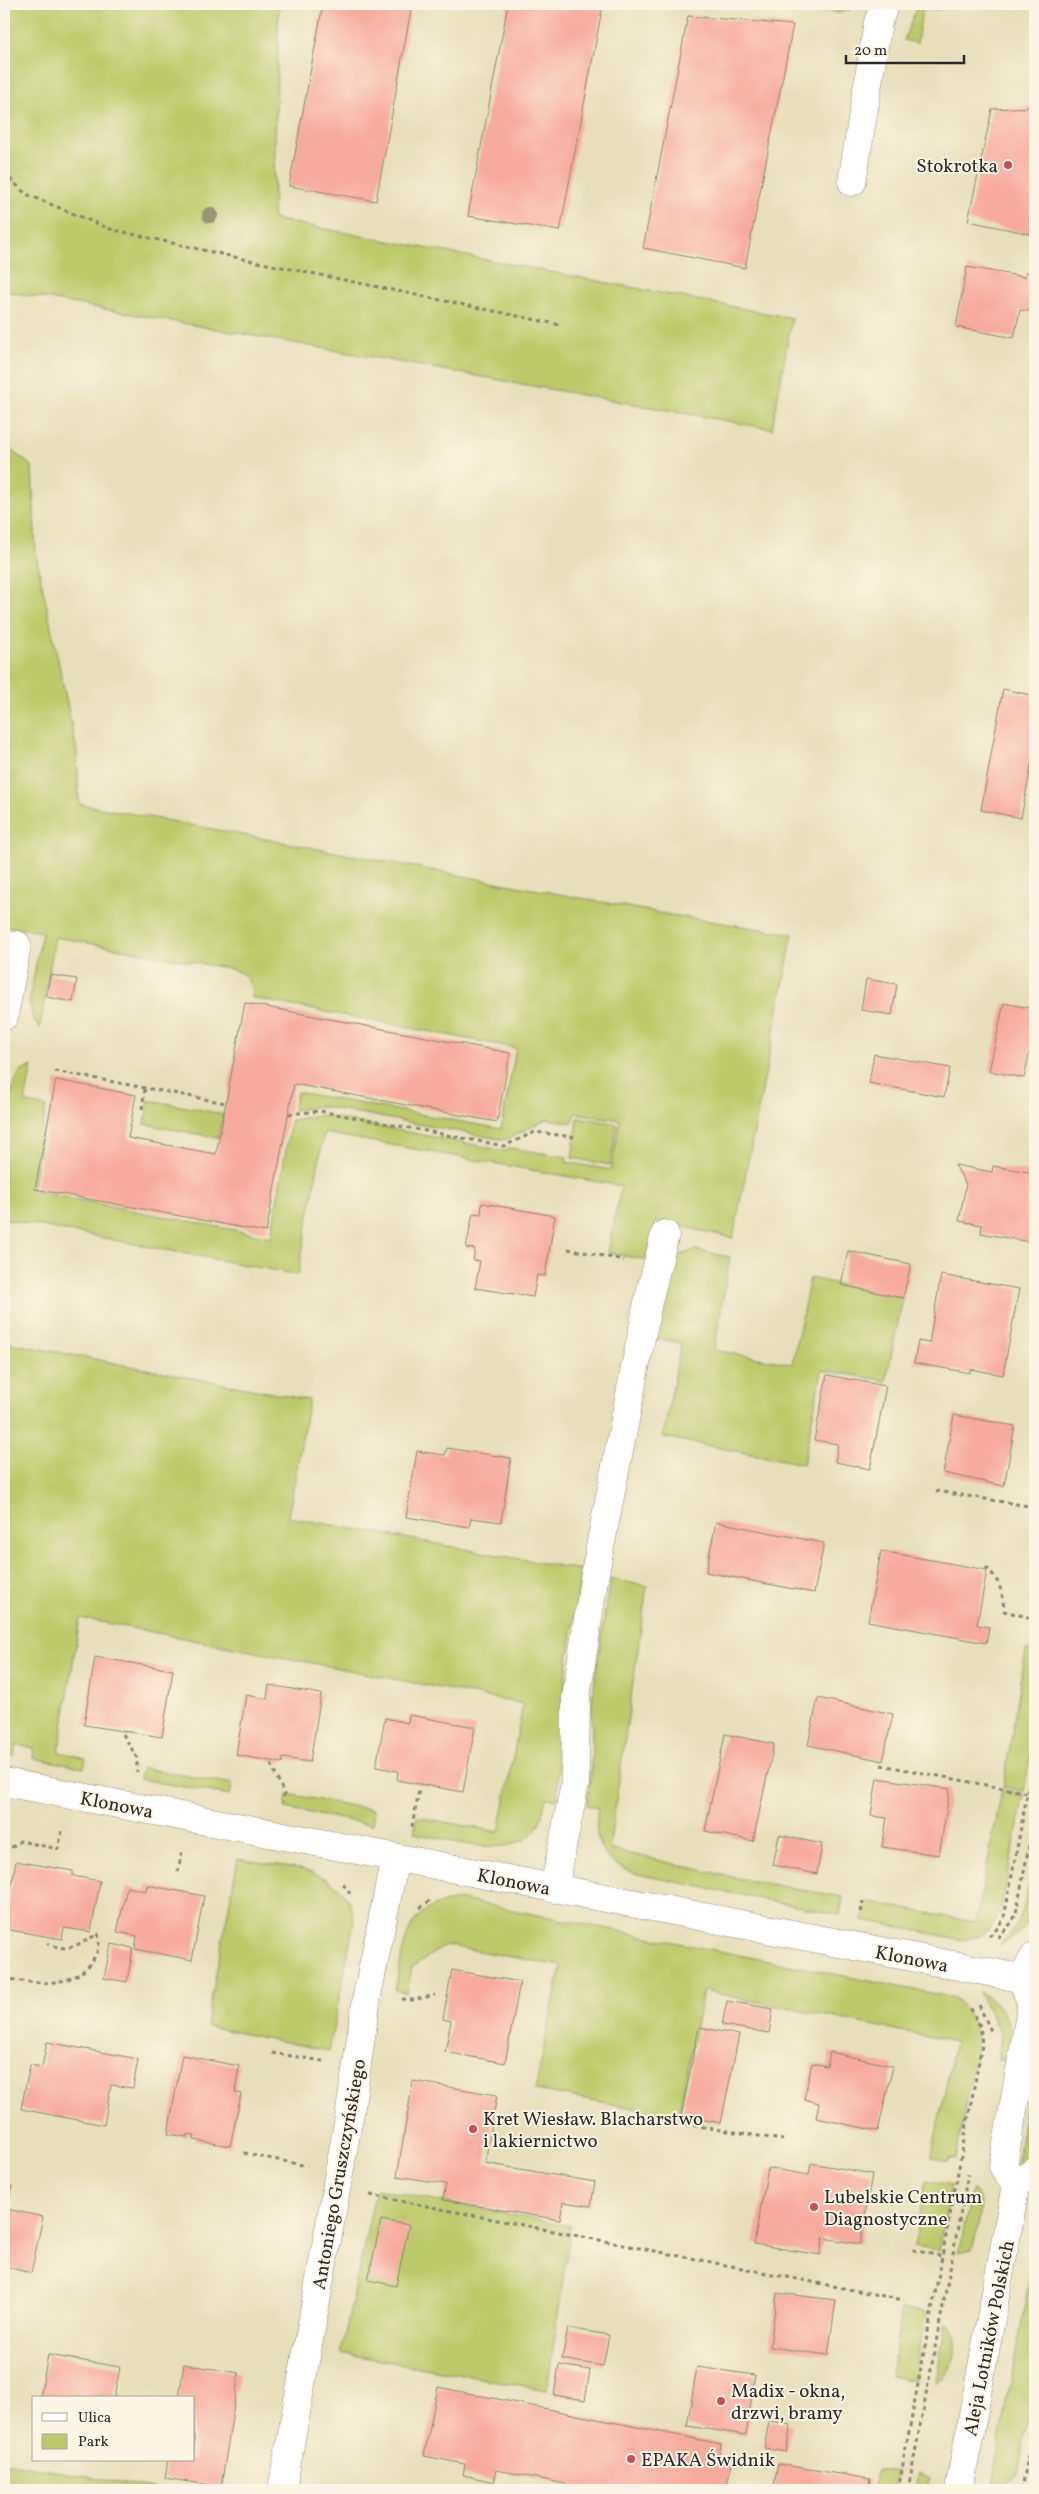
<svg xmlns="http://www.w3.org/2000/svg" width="1039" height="2494" viewBox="0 0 1039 2494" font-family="Vollkorn,serif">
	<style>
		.green { fill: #bdca6c; stroke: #747a4c }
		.building { fill: #f7ab9d }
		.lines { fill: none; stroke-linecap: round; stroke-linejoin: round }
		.minor-casing { stroke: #898572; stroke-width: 29 }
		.tertiary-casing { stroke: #898572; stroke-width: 29 }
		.path { stroke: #898572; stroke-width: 3; stroke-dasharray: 4 4; stroke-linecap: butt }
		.minor { stroke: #fff; stroke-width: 28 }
		.tertiary { stroke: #fff; stroke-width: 28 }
		.tree { fill: #989675 }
		.poi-dot { fill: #d1495b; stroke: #fcf5e5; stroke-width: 2 }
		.labels { text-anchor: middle; stroke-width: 4; stroke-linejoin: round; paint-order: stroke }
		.poi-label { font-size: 19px; fill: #2b2b2b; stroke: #fcf5e5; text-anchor: start }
		.street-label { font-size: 19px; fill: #2b2b2b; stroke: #fcf5e5 }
	</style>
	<rect width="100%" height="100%" fill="#fcf5e5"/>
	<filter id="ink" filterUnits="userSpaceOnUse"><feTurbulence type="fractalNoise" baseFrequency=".02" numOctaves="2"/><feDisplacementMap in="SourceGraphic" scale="10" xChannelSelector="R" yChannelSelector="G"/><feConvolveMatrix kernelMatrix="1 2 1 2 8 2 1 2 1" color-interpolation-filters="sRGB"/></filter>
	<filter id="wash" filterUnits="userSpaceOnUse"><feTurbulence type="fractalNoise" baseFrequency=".0096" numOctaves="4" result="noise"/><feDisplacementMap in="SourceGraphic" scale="20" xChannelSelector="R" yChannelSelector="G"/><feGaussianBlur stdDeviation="1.12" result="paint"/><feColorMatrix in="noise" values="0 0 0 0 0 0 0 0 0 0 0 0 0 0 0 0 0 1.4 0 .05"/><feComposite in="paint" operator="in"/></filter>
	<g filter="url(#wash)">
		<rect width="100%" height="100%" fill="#e7dfb9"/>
		<g class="green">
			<path d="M 4,4 L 279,4 L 273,219 L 792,318 L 772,429 L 4,291 Z"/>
			<path d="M 801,4 L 853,4 L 850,10 L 838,13 Z"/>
			<path d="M 918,4 L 1010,4 L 922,10 L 917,43 L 904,40 Z"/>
			<path d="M 4,445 L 32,466 L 36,555 L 77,751 L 79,804 L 671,915 L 793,934 L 733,1238 L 657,1221 L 646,1260 L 608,1253 L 621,1186 L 324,1133 L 298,1275 L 4,1219 L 4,1137 L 14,1083 L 20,1072 L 32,1066 L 25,1102 L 46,1107 L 32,1191 L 271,1237 L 291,1120 L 320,1115 L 505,1151 L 511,1148 L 567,1157 L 566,1162 L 611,1170 L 620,1120 L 575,1113 L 573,1123 L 547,1119 L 505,1140 L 320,1106 L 293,1110 L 297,1092 L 501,1129 L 516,1048 L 252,998 C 252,983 246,973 231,969 L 55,937 L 40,1028 L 33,1019 L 29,1001 L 42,932 L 4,926 Z"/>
			<path d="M 149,1100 L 223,1114 L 218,1138 L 145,1124 Z"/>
			<path d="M 578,1117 L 617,1124 L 610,1165 L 572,1158 Z"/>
			<path d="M 695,1250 L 730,1257 L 714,1350 L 792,1364 L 810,1278 L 903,1298 L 886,1381 L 822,1370 L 803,1464 L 663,1437 L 681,1343 L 653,1338 L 671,1264 L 680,1255 Z"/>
			<path d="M 4,1342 L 309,1400 L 288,1517 L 581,1570 L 561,1710 L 557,1799 L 546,1798 C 544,1806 543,1816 539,1824 C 518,1865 448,1839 414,1833 L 417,1817 L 499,1832 L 523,1704 L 80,1618 L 59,1752 L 86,1758 L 84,1768 L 33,1758 L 34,1748 L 16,1745 L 14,1756 L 4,1754 Z"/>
			<path d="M 610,1579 L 647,1586 L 609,1849 L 741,1879 L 843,1897 L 840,1915 L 637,1874 C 601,1862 593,1844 598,1808 L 587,1805 L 592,1756 L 592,1700 Z"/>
			<path d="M 1026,1650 L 1035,1652 L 1035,1731 L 1024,1791 L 1003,1787 Z"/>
			<path d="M 142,1768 L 233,1784 L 230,1795 L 139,1779 Z"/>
			<path d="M 1002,1790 L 1024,1794 L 1000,1915 L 991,1927 L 980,1936 L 963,1940 L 863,1920 L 867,1902 L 976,1922 Z"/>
			<path d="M 287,1794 L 374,1810 L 372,1825 L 285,1808 Z"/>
			<path d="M 238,1859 C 281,1867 348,1865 354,1921 L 329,2051 L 206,2026 Z"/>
			<path d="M 1035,1875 C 1035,1913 1036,1927 999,1945 C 1022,1927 1024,1904 1031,1878 Z"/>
			<path d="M 463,1900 L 955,1998 C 967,2009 975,2023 978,2040 L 956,2159 L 949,2158 L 948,2161 L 931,2158 L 955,2042 L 703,1991 L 678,2116 L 535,2090 L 561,1966 L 445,1945 L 412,1968 L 407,1993 L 395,1990 C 406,1942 402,1904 463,1900 Z"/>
			<path d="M 979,1992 C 1011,2008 1012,2030 1010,2062 L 998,2060 L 1001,2035 Z"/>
			<path d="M 1028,2090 L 1035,2091 L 1035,2121 L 1026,2168 L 1016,2168 Z"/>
			<path d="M 927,2180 L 951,2185 L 939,2250 L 914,2246 Z"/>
			<path d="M 376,2189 L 571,2226 L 547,2390 L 341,2353 Z"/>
			<path d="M 973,2189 C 988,2203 976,2232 972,2250 L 958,2253 Z"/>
			<path d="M 1035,2248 L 1035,2383 L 1018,2474 L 1003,2487 L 992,2485 Z"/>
			<path d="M 902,2308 L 926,2312 L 914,2381 L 891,2376 Z"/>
			<path d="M 946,2321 C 963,2335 956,2374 936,2382 Z"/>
			<path d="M 7,2462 L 158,2490 L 4,2490 L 4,2472 Z"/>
			<path d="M 876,2470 L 897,2473 L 893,2490 L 873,2490 Z"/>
			<path d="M 918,2473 L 930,2479 L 928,2490 L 915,2490 Z"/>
		</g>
		<g id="blocks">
			<g class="building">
				<path d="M 323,4 L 412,4 L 376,201 L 289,186 Z"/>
				<path d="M 508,4 L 603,4 L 560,231 L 468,216 Z"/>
				<path d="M 688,16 L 793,25 L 745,268 L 643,248 Z"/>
				<path d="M 1035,107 L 1035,235 L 968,221 L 992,109 Z"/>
				<path d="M 967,267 L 1025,277 L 1026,272 L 1035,274 L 1035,312 L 1020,310 L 1014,338 L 956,327 Z"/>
				<path d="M 1003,689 L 1035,696 L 1035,746 L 1021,818 L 981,810 Z"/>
				<path d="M 50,975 L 77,979 L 73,1002 L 46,997 Z"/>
				<path d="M 866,979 L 897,984 L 892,1015 L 861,1010 Z"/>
				<path d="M 245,1003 L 510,1053 L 497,1122 L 294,1084 L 266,1232 L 35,1189 L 56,1080 L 136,1095 L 128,1138 L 216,1154 Z"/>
				<path d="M 1004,1003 L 1035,1009 L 1035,1026 L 1024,1078 L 989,1071 Z"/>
				<path d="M 874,1054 L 950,1068 L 944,1097 L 869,1083 Z"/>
				<path d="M 955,1165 L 992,1172 L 993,1166 L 1035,1173 L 1035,1243 L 981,1233 L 982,1225 L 959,1221 L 966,1184 Z"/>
				<path d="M 482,1203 L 555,1216 L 545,1276 L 537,1275 L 533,1297 L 475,1288 L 480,1261 L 473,1260 L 475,1249 L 466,1248 L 473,1213 L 481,1214 Z"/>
				<path d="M 848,1251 L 911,1264 L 903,1298 L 841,1285 Z"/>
				<path d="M 941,1275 L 1019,1289 L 1003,1375 L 970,1369 L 970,1373 L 914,1363 L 918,1341 L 929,1343 Z"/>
				<path d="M 827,1375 L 886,1386 L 870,1469 L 835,1462 L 838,1444 L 814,1440 Z"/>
				<path d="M 954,1415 L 1015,1426 L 1004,1486 L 943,1473 Z"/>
				<path d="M 447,1448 L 511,1458 L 501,1522 L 471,1518 L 469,1527 L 406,1517 L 417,1451 L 445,1455 Z"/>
				<path d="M 716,1522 L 824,1543 L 814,1593 L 706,1572 Z"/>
				<path d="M 881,1551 L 987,1570 L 977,1625 L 989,1627 L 986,1643 L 868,1621 Z"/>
				<path d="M 95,1657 L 173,1670 L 162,1737 L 84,1725 Z"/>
				<path d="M 269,1685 L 321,1694 L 310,1762 L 283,1758 L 282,1763 L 236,1755 L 246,1695 L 267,1699 Z"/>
				<path d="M 818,1698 L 893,1714 L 883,1761 L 808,1745 Z"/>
				<path d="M 409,1715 L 475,1727 L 463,1792 L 397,1780 L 398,1771 L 376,1767 L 385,1718 L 408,1723 Z"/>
				<path d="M 725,1734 L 774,1744 L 753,1841 L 705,1831 Z"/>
				<path d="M 877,1778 L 950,1789 L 939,1855 L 882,1847 L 887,1818 L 871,1816 Z"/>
				<path d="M 779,1835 L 822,1844 L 817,1874 L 773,1865 Z"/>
				<path d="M 16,1861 L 73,1871 L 73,1876 L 100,1881 L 91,1932 L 64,1928 L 62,1939 L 4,1929 Z"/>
				<path d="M 147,1885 L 204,1896 L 192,1960 L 135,1949 L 137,1936 L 117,1932 L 127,1887 L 146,1891 Z"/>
				<path d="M 111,1944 L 133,1948 L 127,1982 L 104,1978 Z"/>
				<path d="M 452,1970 L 520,1982 L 505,2063 L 445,2052 L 451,2021 L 443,2019 Z"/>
				<path d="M 727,2001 L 773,2009 L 769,2033 L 722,2025 Z"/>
				<path d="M 699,2027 L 739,2035 L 721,2123 L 681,2116 Z"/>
				<path d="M 47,2042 L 138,2059 L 133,2088 L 111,2085 L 104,2125 L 21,2109 L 30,2065 L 42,2067 Z"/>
				<path d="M 830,2052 L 893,2066 L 878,2131 L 816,2118 L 819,2103 L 804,2099 L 812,2063 L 827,2066 Z"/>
				<path d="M 182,2055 L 239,2066 L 235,2092 L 241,2094 L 230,2146 L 194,2140 L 195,2135 L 187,2134 L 187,2137 L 168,2134 Z"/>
				<path d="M 413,2081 L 497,2095 L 485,2163 L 595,2182 L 591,2206 L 563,2202 L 560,2220 L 443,2200 L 446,2184 L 397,2176 Z"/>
				<path d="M 811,2163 L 872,2174 L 860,2244 L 823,2238 L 820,2255 L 754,2244 L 768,2168 L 809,2175 Z"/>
				<path d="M 4,2185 L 12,2186 L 7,2209 L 43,2217 L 31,2273 L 7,2267 L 5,2277 Z"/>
				<path d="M 381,2220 L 409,2225 L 396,2286 L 368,2280 Z"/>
				<path d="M 777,2293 L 836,2300 L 828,2355 L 770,2347 Z"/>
				<path d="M 568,2328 L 609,2335 L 603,2366 L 562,2359 Z"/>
				<path d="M 48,2355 L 120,2367 L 114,2398 L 40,2398 Z"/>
				<path d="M 184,2364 L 239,2373 L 221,2487 L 165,2478 L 168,2460 L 194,2460 L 194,2398 L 179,2398 Z"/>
				<path d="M 559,2365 L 590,2370 L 585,2400 L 554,2395 Z"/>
				<path d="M 697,2367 L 755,2375 L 746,2435 L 687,2426 Z"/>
				<path d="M 438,2387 L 721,2444 L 718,2462 L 731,2464 L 726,2490 L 625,2490 L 601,2486 L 601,2490 L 595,2490 L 497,2470 L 494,2482 L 463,2475 L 465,2464 L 424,2456 Z"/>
				<path d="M 769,2421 L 791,2425 L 786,2452 L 764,2448 Z"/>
				<path d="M 778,2464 L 870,2479 L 868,2490 L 773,2490 Z"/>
			</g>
		</g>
	</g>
	<g filter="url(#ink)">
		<use href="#blocks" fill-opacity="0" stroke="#898572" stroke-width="1"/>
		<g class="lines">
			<g class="minor-casing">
				<g id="minor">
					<path d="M 852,182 L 878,22 L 885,4"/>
					<path d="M 4,1016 L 17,945"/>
					<path d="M 4,1782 L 1025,1979"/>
					<path d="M 554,1889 L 575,1783 L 576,1697 L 595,1573 L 648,1302 L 665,1234"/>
					<path d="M 282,2490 L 350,2112 L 367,1996 L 395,1858"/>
				</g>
			</g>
			<g class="tertiary-casing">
				<g id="tertiary">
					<path d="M 1035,1956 C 1023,1971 1021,1991 1035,2005"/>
					<path d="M 1016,2185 L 1003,2166 L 1032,2002"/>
					<path d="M 959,2490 L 1016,2185 L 1035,2171"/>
				</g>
			</g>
			<g class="path">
				<path d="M 4,173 L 26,194 L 110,229 L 243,259 L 561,325"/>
				<path d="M 55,1071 L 226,1103"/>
				<path d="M 142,1109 L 145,1088"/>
				<path d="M 289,1114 L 320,1111 L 504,1146 L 535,1132 L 575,1137"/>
				<path d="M 568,1249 L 624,1260"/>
				<path d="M 936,1491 L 1035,1507"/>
				<path d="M 986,1567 C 1000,1580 1003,1593 1004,1611 L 1035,1619"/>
				<path d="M 123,1734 L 137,1758 L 137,1772"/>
				<path d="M 271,1764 L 284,1794 L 283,1802"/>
				<path d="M 881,1765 L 1028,1793"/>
				<path d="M 412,1827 L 419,1790"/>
				<path d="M 1030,1846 L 1035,1859"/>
				<path d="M 4,1847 L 7,1851"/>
				<path d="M 4,1861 L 7,1851 L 20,1841 L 58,1849 L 63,1827"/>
				<path d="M 178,1872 L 182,1851"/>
				<path d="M 343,1884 L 351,1895"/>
				<path d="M 420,1908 L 431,1900"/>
				<path d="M 861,1912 L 863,1901"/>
				<path d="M 989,1936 L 996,1930 L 1004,1918 L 1035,1752"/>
				<path d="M 998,1938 L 1013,1921 L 1017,1909 L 1035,1814"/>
				<path d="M 4,1978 C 35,1984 78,1990 95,1956 C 99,1949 100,1943 98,1934 C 79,1944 67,1954 47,1943"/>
				<path d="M 402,1999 L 413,2000 L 435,1995"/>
				<path d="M 979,2005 L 991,2031"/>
				<path d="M 272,2053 L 323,2061"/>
				<path d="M 654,2119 L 783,2140"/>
				<path d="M 244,2153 L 307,2166"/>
				<path d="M 370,2195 L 904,2300"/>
				<path d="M 913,2250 L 941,2256"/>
				<path d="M 898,2490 L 982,2045 L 980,2026 L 969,2005"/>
				<path d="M 908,2490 L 968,2174"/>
				<path d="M 1022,2490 L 1035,2418"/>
			</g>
			<use href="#minor" class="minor"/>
			<use href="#tertiary" class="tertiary"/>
		</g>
		<circle class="tree" cx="210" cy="215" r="8"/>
	</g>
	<g class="poi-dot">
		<circle cx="1008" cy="165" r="5"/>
		<circle cx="473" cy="2129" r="5"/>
		<circle cx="814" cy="2207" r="5"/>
		<circle cx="721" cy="2401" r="5"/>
		<circle cx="631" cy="2459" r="5"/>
	</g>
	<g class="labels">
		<g class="poi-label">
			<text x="998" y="172" text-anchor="end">Stokrotka</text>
			<text x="483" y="2125">Kret Wiesław. Blacharstwo<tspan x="483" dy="22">i lakiernictwo</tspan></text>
			<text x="824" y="2203">Lubelskie Centrum<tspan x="824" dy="22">Diagnostyczne</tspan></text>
			<text x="731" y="2397">Madix - okna,<tspan x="731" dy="22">drzwi, bramy</tspan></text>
			<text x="641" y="2466">EPAKA Świdnik</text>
		</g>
		<g class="street-label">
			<text transform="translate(117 1804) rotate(11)" y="7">Klonowa</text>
			<text transform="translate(514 1881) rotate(11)" y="7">Klonowa</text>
			<text transform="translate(912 1958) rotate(11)" y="7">Klonowa</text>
			<text transform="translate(338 2174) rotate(-80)" y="7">Antoniego Gruszczyńskiego</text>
			<text transform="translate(988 2338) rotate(-79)" y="7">Aleja Lotników Polskich</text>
		</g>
	</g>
	<rect width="1039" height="2494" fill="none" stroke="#fcf5e5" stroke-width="20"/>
	<rect x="32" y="2396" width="162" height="65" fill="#fcf5e5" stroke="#a8a49b"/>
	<rect x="42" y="2413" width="25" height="8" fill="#ffffff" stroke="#a8a49b"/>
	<text x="78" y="2422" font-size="15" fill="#2b2b2b">Ulica</text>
	<rect x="42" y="2434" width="25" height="15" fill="#bdca6c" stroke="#a8a49b"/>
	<text x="78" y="2446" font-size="15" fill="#2b2b2b">Park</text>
	<path d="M846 55v8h118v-8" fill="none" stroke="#2b2b2b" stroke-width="2.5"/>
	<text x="854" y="55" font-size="15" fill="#2b2b2b" stroke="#fcf5e5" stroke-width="4" paint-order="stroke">20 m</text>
</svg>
